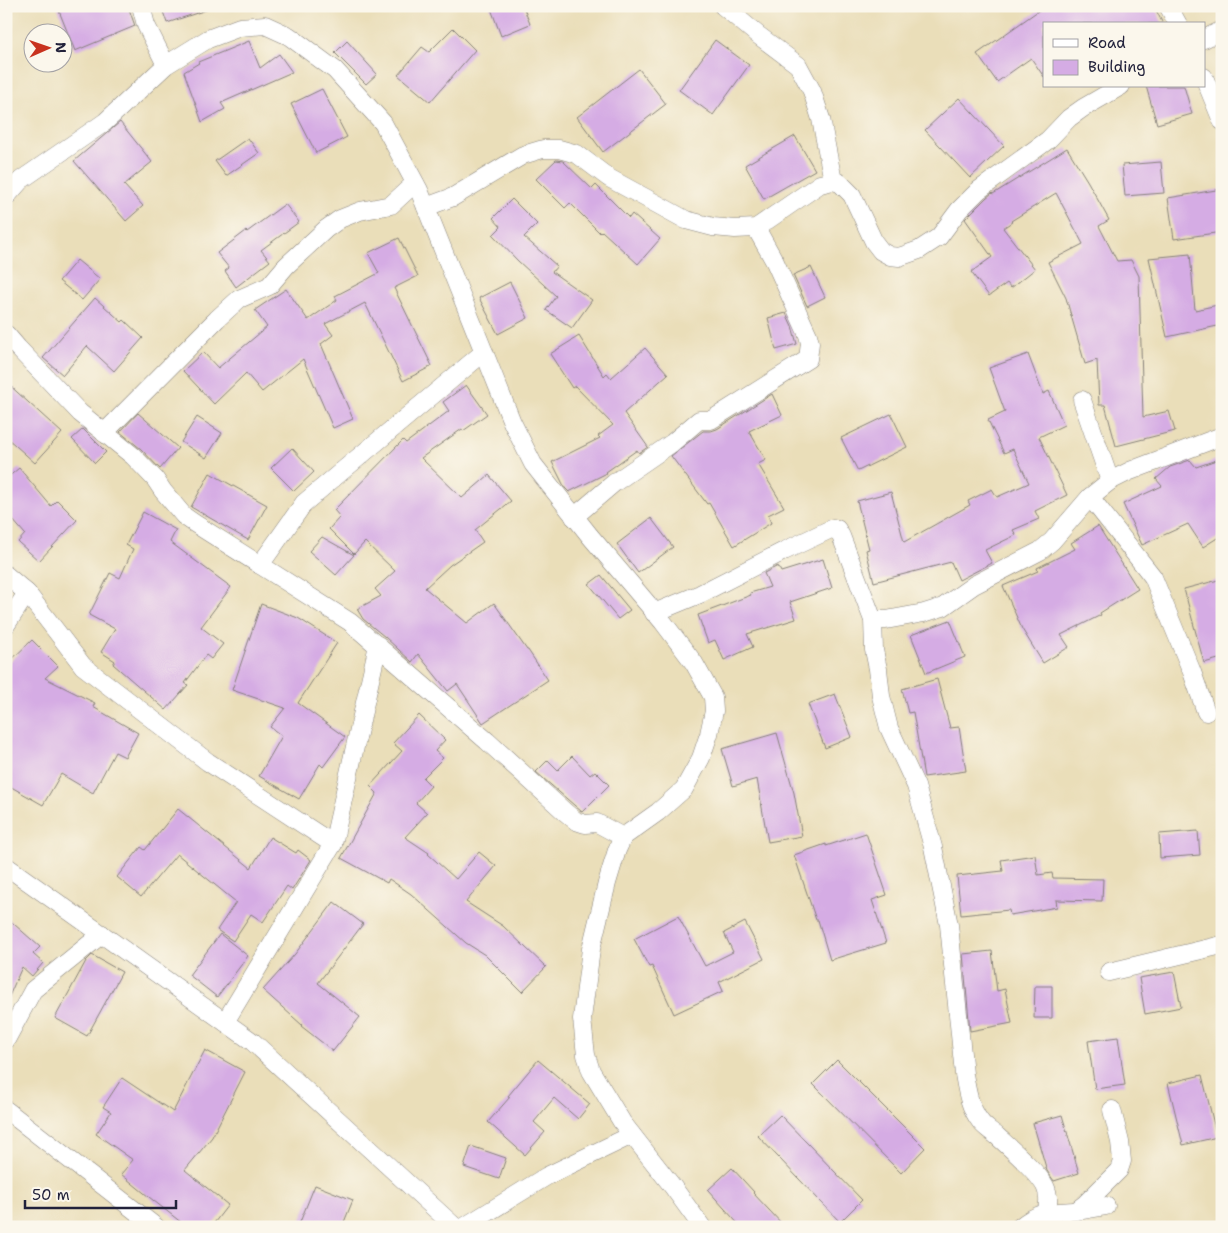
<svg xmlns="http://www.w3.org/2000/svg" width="1228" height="1233" viewBox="0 0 1228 1233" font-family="'Shantell Sans',sans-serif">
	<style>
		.building { fill: #d5ace4 }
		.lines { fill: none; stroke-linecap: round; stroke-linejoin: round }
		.minor-casing { stroke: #86807a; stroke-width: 19 }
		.minor { stroke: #fff; stroke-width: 18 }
	</style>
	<rect width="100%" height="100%" fill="#fbf7ec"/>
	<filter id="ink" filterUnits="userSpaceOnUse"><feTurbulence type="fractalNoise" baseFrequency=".02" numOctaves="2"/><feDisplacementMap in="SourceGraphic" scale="10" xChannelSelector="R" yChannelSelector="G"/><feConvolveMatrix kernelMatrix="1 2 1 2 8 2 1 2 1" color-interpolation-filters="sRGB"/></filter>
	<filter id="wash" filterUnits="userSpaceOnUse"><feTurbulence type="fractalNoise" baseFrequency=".0096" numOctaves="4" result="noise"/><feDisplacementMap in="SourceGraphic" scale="20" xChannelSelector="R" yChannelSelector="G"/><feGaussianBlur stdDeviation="1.12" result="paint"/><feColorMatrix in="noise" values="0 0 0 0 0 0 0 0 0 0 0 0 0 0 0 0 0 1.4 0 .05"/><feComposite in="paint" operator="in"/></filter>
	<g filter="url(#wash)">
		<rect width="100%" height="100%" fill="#eadeb9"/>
		<g id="blocks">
			<g class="building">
				<path d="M 57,6 L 128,6 L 135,26 L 75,51 Z"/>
				<path d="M 161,6 L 209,6 L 209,9 L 167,23 Z"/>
				<path d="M 490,6 L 523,6 L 530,24 L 501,36 Z"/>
				<path d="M 1045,6 L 1154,6 L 1163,24 L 1044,24 L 1044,77 L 1031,58 L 997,82 L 977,54 Z"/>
				<path d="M 453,28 L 475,50 L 430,102 L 398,75 L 422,47 L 429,52 Z"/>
				<path d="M 715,40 L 749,65 L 713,115 L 679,90 Z"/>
				<path d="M 249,41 L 260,68 L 279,54 L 292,72 L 221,103 L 225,109 L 202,122 L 184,72 L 199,63 L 198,62 Z"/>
				<path d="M 347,41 L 377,74 L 366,84 L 335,53 Z"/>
				<path d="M 639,69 L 666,104 L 603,152 L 577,117 Z"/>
				<path d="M 1146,86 L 1184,86 L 1192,114 L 1157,124 Z"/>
				<path d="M 322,89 L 347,137 L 316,153 L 291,104 Z"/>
				<path d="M 959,98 L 1004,146 L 970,178 L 925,130 Z"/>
				<path d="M 120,122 L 152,162 L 124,185 L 143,206 L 126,221 L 74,161 Z"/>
				<path d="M 795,136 L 815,170 L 764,199 L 745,165 Z"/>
				<path d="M 248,138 L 259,153 L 226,176 L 215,161 Z"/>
				<path d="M 1067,148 L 1088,182 L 1109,220 L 1099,226 L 1117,261 L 1131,260 L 1139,276 L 1143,417 L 1169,411 L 1175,431 L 1116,446 L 1105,405 L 1099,405 L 1097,360 L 1085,364 L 1066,298 L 1048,262 L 1083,244 L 1056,193 L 1011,221 L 1012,222 L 1003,228 L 1035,269 L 1011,288 L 1007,283 L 989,296 L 971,272 L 992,257 L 965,219 L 986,198 L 992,193 L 993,194 Z"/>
				<path d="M 556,160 L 563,161 L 592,189 L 596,185 L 629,218 L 632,214 L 660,239 L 638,264 L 602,231 L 600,233 L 570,203 L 565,208 L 536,179 Z"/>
				<path d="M 1161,162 L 1164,193 L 1125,196 L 1122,165 Z"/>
				<path d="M 1222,189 L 1222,232 L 1174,239 L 1168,198 Z"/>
				<path d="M 512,199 L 537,224 L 524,237 L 557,266 L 552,272 L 592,300 L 572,328 L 546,310 L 556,296 L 518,261 L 493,235 L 501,227 L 493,218 Z"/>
				<path d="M 285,204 L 299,222 L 261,250 L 270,261 L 236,287 L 225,271 L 229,268 L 217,253 L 246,231 L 247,232 Z"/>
				<path d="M 399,238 L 418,276 L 394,288 L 432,366 L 403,381 L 365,303 L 325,324 L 333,335 L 321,344 L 353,419 L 333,428 L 303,359 L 262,392 L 246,373 L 214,404 L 183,371 L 203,352 L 218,368 L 267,327 L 255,310 L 286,289 L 308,320 L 337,300 L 335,296 L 379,273 L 368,253 Z"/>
				<path d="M 1190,254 L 1195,310 L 1222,304 L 1222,325 L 1167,337 L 1149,258 Z"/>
				<path d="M 77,260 L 100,279 L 82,300 L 59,281 Z"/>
				<path d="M 811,267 L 825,297 L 807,306 L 793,275 Z"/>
				<path d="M 510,282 L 528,318 L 498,334 L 479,298 Z"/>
				<path d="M 95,298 L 122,322 L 124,320 L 143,338 L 114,371 L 87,346 L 63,375 L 43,358 Z"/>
				<path d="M 786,313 L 792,326 L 797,344 L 776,350 L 768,318 Z"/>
				<path d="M 579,336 L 604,376 L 607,373 L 611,378 L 645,348 L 668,374 L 624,413 L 648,447 L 639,453 L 637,450 L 606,472 L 607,473 L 569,492 L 565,488 L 552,462 L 600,438 L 598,436 L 613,425 L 575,386 L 572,388 L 550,354 Z"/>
				<path d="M 1028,354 L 1043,394 L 1049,391 L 1064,425 L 1039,437 L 1067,495 L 1035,511 L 1039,519 L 1013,530 L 1016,535 L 985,550 L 992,563 L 959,580 L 951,562 L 874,582 L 866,550 L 869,549 L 857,501 L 891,492 L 904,542 L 970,505 L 968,501 L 992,489 L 997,497 L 1029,483 L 1013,449 L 1004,453 L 988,420 L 1005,412 L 989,368 Z"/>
				<path d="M 6,382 L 62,433 L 35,463 L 6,437 Z"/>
				<path d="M 466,385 L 487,414 L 463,431 L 462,429 L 421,458 L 462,498 L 489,475 L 511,501 L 475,530 L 483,542 L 450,565 L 425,588 L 467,623 L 494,603 L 527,650 L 528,650 L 548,680 L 483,723 L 457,684 L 448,691 L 418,654 L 412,662 L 385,637 L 363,619 L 357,609 L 381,596 L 375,589 L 395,571 L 365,542 L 354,554 L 329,529 L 340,517 L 334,510 L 403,440 L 406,443 L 449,411 L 443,402 Z"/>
				<path d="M 772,394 L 782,415 L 749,431 L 766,460 L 758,464 L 784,507 L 768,515 L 771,523 L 734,546 L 709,503 L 707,504 L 671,456 L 703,431 L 711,431 L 717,429 Z"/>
				<path d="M 138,413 L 178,448 L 160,469 L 141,449 L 120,432 Z"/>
				<path d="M 891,414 L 907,447 L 858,471 L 841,438 Z"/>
				<path d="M 197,417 L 222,433 L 206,458 L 181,442 Z"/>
				<path d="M 83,429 L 106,452 L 95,463 L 72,439 Z"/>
				<path d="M 292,448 L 314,472 L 294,491 L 271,468 Z"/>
				<path d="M 1222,458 L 1222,535 L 1203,547 L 1188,524 L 1142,545 L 1123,504 L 1162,486 L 1156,479 L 1170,467 L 1190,460 L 1196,467 Z"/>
				<path d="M 19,468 L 51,506 L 57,500 L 77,520 L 39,561 L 18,542 L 25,534 L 6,512 L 6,479 Z"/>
				<path d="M 210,473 L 267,505 L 248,540 L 191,507 Z"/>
				<path d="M 143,512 L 176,530 L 170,542 L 231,587 L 201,627 L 223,644 L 211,659 L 206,655 L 185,683 L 188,685 L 166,710 L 113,664 L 115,661 L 101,652 L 115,629 L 89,615 L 110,573 L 120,578 L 133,549 L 126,545 Z"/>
				<path d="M 651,518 L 673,547 L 638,573 L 617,544 Z"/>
				<path d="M 1098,526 L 1138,589 L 1100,613 L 1101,615 L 1061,635 L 1069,647 L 1043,663 L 1022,629 L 1003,586 L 1038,571 L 1037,568 L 1075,549 L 1071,543 Z"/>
				<path d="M 322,537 L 354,555 L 336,575 L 309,551 Z"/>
				<path d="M 823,559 L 832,588 L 790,602 L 796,619 L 747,634 L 753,647 L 724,660 L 715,640 L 708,643 L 698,615 L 751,595 L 750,593 L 770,587 L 764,573 L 778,566 L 781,572 Z"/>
				<path d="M 601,575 L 630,610 L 618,619 L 589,584 Z"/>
				<path d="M 1222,579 L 1222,658 L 1204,663 L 1184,589 Z"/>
				<path d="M 261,604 L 298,618 L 337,643 L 298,703 L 345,737 L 323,767 L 320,764 L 299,799 L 259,776 L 282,736 L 270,727 L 285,708 L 232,690 Z"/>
				<path d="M 950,620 L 965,657 L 926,673 L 911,635 Z"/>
				<path d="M 32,640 L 58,666 L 45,678 L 95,703 L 93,707 L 138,733 L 125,757 L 115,752 L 93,793 L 61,774 L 43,805 L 6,784 L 6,665 Z"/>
				<path d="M 937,679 L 950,728 L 959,727 L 966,771 L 924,777 L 913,712 L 908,713 L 902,689 Z"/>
				<path d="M 835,694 L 852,737 L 825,748 L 808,704 Z"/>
				<path d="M 419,715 L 445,740 L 435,751 L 443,758 L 423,778 L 431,786 L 416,803 L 427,813 L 405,837 L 429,853 L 428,854 L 456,879 L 479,852 L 496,866 L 466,902 L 503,926 L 546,967 L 522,992 L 485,955 L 466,943 L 411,894 L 389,879 L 387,883 L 341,858 L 377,793 L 370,786 L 402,751 L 393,743 Z"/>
				<path d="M 777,733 L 794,793 L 802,836 L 768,842 L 757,779 L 733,786 L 722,749 Z"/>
				<path d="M 572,756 L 590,775 L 595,771 L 609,785 L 582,812 L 536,772 L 548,760 L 558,770 Z"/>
				<path d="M 178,809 L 251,868 L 270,837 L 296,853 L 298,850 L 311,860 L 292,890 L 287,886 L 263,922 L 251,914 L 233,941 L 217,930 L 236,902 L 177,854 L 141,897 L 117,877 L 141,847 L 145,850 Z"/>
				<path d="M 1198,831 L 1200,855 L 1160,858 L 1159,834 Z"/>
				<path d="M 866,833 L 887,895 L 872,900 L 886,943 L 830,960 L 818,920 L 816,920 L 794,855 L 826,844 L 826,846 Z"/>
				<path d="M 1035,855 L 1038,875 L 1052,873 L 1053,878 L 1103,879 L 1102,901 L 1056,900 L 1057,907 L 1010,915 L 1009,910 L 961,915 L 957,876 L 1003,871 L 1001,860 Z"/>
				<path d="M 334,902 L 363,924 L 318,983 L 360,1017 L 333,1051 L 301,1026 L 302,1025 L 263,990 L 295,954 Z"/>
				<path d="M 678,916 L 705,966 L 733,952 L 724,933 L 745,922 L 764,959 L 719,982 L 723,991 L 674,1014 L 652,966 L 649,967 L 634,939 Z"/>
				<path d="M 6,917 L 40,947 L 33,954 L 43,963 L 32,976 L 22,967 L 6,1003 Z"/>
				<path d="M 220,934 L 248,956 L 217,997 L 189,975 Z"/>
				<path d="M 992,951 L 997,991 L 1005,989 L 1012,1023 L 970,1031 L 963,954 Z"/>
				<path d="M 92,955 L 122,972 L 87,1036 L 55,1018 L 86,961 Z"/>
				<path d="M 1174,972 L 1181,1007 L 1145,1014 L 1139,978 Z"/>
				<path d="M 1035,986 L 1052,986 L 1052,1018 L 1034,1018 Z"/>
				<path d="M 1118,1037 L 1125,1085 L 1095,1089 L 1088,1041 Z"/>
				<path d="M 205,1050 L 245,1072 L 212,1137 L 185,1170 L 228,1205 L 211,1227 L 187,1227 L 149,1197 L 121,1174 L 133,1160 L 96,1134 L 111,1112 L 103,1107 L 122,1078 L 173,1112 Z"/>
				<path d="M 538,1060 L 590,1104 L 578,1119 L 554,1098 L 534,1122 L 545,1132 L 525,1155 L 488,1122 L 510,1097 L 508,1096 Z"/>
				<path d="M 837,1060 L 925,1148 L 901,1173 L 813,1084 Z"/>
				<path d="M 1202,1075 L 1217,1137 L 1183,1145 L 1168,1083 Z"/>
				<path d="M 780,1115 L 862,1200 L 840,1222 L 758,1136 Z"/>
				<path d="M 1062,1115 L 1079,1173 L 1054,1181 L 1047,1171 L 1033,1123 Z"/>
				<path d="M 471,1146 L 506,1158 L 499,1179 L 464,1167 Z"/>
				<path d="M 732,1168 L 754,1192 L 753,1193 L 785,1227 L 741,1227 L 708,1190 Z"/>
				<path d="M 315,1185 L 353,1200 L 342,1227 L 298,1227 Z"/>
			</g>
		</g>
	</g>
	<g filter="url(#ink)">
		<use href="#blocks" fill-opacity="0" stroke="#86807a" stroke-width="1"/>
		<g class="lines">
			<g class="minor-casing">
				<g id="minor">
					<path d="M 141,6 L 146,25 L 166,65"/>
					<path d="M 723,6 L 758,35 L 798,65 L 812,91 L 821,119 L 833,181"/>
					<path d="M 1168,6 L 1178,24"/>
					<path d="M 1204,39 L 1222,30"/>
					<path d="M 1204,77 L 1222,121"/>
					<path d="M 6,197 L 21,180 L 105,122 L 166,65 L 208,39 L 240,27 L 265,25 L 289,36 L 335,70 L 383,123 L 419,190 L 512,422 L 533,464 L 590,536 L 663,622 L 694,663 L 713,697 L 714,711 L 709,734 L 701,758 L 684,789 L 658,812 L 623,837 L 617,850 L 607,883 L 591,949 L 582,1019 L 586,1055 L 591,1071 L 622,1122 L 673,1187 L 702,1227"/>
					<path d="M 426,207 L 453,197 L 523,155 L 543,149 L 559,149 L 577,154 L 609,178 L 655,203 L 686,220 L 713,227 L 735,229 L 756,228 L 820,184 L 833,181 L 840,183 L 852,195 L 874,242 L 881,251 L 890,256 L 899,257 L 919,250 L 939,237 L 959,210 L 979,190 L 1048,140 L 1069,118 L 1083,108 L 1121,86"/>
					<path d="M 6,334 L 18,348 L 80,413 L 133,456 L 155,479 L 163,491 L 184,516 L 194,523 L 350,622 L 487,741 L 565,812 L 576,821 L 585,824 L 597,823 L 623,837"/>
					<path d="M 1082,400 L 1110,481"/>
					<path d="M 104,433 L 217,319 L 239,299 L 269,286 L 286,266 L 326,229 L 340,219 L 360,211 L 391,205 L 415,183"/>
					<path d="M 1090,497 L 1153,577 L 1192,672 L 1206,712"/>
					<path d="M 574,517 L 614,483 L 672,443 L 699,420 L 711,420 L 808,359 L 810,343 L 808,335 L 775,262 L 756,228"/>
					<path d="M 260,565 L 304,503 L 484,352"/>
					<path d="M 6,575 L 27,593 L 83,666 L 208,762 L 333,844"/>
					<path d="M 654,613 L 700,594 L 784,551 L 833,528 L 837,529 L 841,536 L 873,620 L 874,650 L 878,669 L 881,696 L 889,728 L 916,786 L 933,847 L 949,925 L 964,1074 C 967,1091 969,1106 980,1121 C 984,1127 991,1131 997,1136 C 1010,1148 1037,1171 1045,1186 C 1049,1194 1049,1205 1046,1213"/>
					<path d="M 873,620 L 886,620 L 924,613 L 943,607 L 974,585 L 1040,551 L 1052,541 L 1090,497 L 1110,481 L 1130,471 L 1222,436"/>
					<path d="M 6,625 L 27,593"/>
					<path d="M 6,866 L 253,1042 L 455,1227"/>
					<path d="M 1109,972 L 1222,945"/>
					<path d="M 225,1022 L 333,844 L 378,645"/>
					<path d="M 6,1040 L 33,990 L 102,934"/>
					<path d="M 6,1110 L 156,1227"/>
					<path d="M 1076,1211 L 1085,1204 L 1119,1170 L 1122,1161 L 1120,1142 L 1112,1110"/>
					<path d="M 464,1227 L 547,1176 L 632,1135"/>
					<path d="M 1020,1227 C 1041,1210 1051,1213 1075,1211 C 1086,1210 1096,1208 1106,1206"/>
				</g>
			</g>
			<use href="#minor" class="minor"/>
		</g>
	</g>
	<rect width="1228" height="1233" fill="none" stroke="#fbf7ec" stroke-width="25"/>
	<rect x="1043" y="22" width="162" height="65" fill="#fbf7ec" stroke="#a4a2a5"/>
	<rect x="1053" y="39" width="25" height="8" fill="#ffffff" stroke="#a4a2a5"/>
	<text x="1088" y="48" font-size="15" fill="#22223b">Road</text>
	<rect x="1053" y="60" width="25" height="15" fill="#d5ace4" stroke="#a4a2a5"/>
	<text x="1088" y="72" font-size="15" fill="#22223b">Building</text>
	<g transform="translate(48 48) rotate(88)"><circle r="24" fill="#fbf7ec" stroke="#a4a2a5"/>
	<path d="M0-4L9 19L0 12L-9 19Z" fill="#c8321e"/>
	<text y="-8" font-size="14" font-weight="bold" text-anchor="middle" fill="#22223b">N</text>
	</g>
	<path d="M25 1200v8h151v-8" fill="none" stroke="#22223b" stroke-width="2.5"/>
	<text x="32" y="1200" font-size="15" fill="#22223b" stroke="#fbf7ec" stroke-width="4" paint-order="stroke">50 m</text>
</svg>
